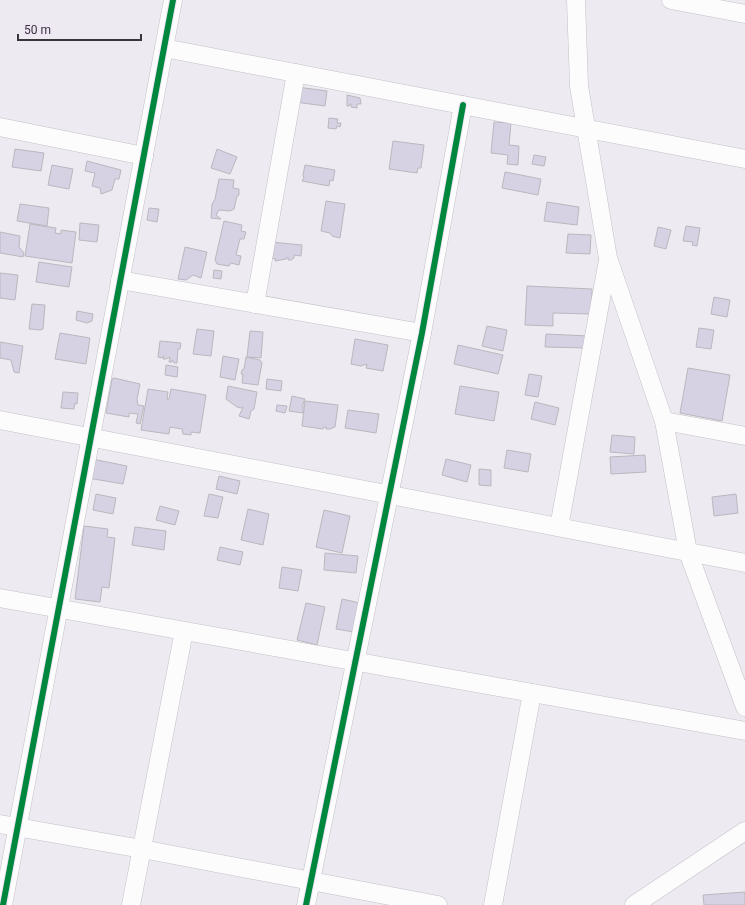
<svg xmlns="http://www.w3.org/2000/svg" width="745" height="905" viewBox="0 0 745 905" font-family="Roboto,sans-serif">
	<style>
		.building { fill: #d6d1e3; stroke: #bab8be }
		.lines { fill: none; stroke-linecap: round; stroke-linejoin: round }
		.minor-casing { stroke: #c4c0c6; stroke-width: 19 }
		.minor { stroke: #fcfcfd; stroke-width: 18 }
		.cycleway-casing { stroke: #efe6f5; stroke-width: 8 }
		.cycleway { stroke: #00873e; stroke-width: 6 }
	</style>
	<rect width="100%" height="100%" fill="#eeeaf2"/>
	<g class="building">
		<path d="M 297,87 L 327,91 L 325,106 L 295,102 Z"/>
		<path d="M 347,95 L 360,98 L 361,104 L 357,104 L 357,108 L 351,107 L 351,104 L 350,104 L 349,106 L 347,106 Z"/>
		<path d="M 329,118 L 338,119 L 337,123 L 341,123 L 340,127 L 337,126 L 336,129 L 328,128 Z"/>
		<path d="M 494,122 L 511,123 L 509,145 L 519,146 L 518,165 L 507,164 L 508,155 L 491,153 Z"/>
		<path d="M 393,141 L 424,145 L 421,168 L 418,168 L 417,173 L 389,169 Z"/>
		<path d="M 15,149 L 44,153 L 41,171 L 12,167 Z"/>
		<path d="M 217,149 L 237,157 L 230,174 L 211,168 Z"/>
		<path d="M 534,155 L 546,157 L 544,166 L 532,164 Z"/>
		<path d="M 87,161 L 121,170 L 119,179 L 115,179 L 112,190 L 101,194 L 100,188 L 92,186 L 95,173 L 85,171 Z"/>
		<path d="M 52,165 L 73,169 L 69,189 L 48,185 Z"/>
		<path d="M 305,165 L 335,170 L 333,181 L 330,180 L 329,186 L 302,181 L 304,178 L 303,175 Z"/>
		<path d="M 505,172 L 541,179 L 538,195 L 502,188 Z"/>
		<path d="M 219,179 L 234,180 L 233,188 L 239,189 L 239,195 L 237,196 L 234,209 L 230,211 L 219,210 L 216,215 L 221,219 L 211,218 L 212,204 L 215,199 Z"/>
		<path d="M 326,201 L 345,204 L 340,238 L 332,236 L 330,233 L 321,231 Z"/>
		<path d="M 547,202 L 579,207 L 577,225 L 544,221 Z"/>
		<path d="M 20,204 L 49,208 L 47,226 L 17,221 Z"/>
		<path d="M 149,208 L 159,209 L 157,222 L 147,220 Z"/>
		<path d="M 224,221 L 242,225 L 241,231 L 246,232 L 244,239 L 240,239 L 236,255 L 241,256 L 239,265 L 231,263 L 229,266 L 217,264 L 215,260 Z"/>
		<path d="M 80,223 L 99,225 L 97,242 L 79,240 Z"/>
		<path d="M 30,224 L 56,228 L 55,233 L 61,234 L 61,230 L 76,232 L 72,263 L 25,256 Z"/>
		<path d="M 686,226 L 700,228 L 697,246 L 692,245 L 693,242 L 683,241 Z"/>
		<path d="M 658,227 L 671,230 L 666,249 L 654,246 Z"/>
		<path d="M 0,232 L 20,236 L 19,247 L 24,253 L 23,257 L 0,253 Z"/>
		<path d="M 568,234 L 591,235 L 590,254 L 566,253 Z"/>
		<path d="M 271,242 L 302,245 L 301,256 L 294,255 L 294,258 L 291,260 L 288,260 L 288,257 L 286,259 L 275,261 L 276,259 L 269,258 Z"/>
		<path d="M 185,247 L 207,252 L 201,278 L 193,275 L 186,280 L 178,279 Z"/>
		<path d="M 39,262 L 72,267 L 69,287 L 36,282 Z"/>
		<path d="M 214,270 L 222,271 L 221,279 L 213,278 Z"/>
		<path d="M 0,273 L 18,275 L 15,300 L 0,298 Z"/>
		<path d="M 527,286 L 592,289 L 592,314 L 553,313 L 553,326 L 525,325 Z"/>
		<path d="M 714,297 L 730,300 L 727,317 L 711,314 Z"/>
		<path d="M 32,304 L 45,305 L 43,329 L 40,330 L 29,329 Z"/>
		<path d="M 77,311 L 93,314 L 92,321 L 87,323 L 76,320 Z"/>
		<path d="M 487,326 L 507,330 L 503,351 L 482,346 Z"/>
		<path d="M 699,328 L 714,330 L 711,349 L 696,347 Z"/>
		<path d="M 197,329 L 214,331 L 211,356 L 193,354 Z"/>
		<path d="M 250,331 L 263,332 L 261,358 L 247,357 Z"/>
		<path d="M 60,333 L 90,338 L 86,364 L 55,359 Z"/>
		<path d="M 546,334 L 588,336 L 587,348 L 545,347 Z"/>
		<path d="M 355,339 L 388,345 L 383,371 L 366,368 L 367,364 L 361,366 L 351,364 Z"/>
		<path d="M 160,341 L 181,343 L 180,349 L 178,349 L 177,363 L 174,363 L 172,360 L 172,362 L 169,362 L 170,357 L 166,359 L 163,359 L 164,356 L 161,358 L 158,357 Z"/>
		<path d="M 0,342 L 23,346 L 19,373 L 14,372 L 11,360 L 0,358 Z"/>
		<path d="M 458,345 L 503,355 L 498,374 L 454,364 Z"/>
		<path d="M 223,356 L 239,359 L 235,380 L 220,377 Z"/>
		<path d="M 246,357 L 260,360 L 262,363 L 258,385 L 242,383 L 243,374 L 241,374 L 242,370 L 244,369 Z"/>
		<path d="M 166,365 L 178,367 L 177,377 L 165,375 Z"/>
		<path d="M 688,368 L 730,375 L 722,421 L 680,413 Z"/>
		<path d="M 529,374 L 542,376 L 538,397 L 525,395 Z"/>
		<path d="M 114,378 L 140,384 L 137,399 L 138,405 L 144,406 L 140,424 L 136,423 L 138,414 L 129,413 L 129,417 L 106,413 L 112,379 Z"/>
		<path d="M 267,379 L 282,381 L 281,391 L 266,389 Z"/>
		<path d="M 228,386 L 257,392 L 254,409 L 251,411 L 249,419 L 239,416 L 243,407 L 241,408 L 237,407 L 226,399 Z"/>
		<path d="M 460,386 L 499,392 L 494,421 L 455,414 Z"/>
		<path d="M 148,389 L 168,392 L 167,399 L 169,399 L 171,389 L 206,395 L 200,433 L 191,432 L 191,435 L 183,434 L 182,429 L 170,427 L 169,434 L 141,430 Z"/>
		<path d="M 63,392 L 78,393 L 77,404 L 75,403 L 74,409 L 61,408 Z"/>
		<path d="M 292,396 L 305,399 L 303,404 L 303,413 L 289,411 Z"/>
		<path d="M 305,401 L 338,405 L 335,427 L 332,428 L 331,429 L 326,429 L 326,427 L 324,427 L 323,429 L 302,426 Z"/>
		<path d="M 535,402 L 559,408 L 555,425 L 531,419 Z"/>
		<path d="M 277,405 L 287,406 L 285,413 L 276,411 Z"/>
		<path d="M 348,410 L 379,414 L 376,433 L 345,428 Z"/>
		<path d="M 612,435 L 635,437 L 634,454 L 610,452 Z"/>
		<path d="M 507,450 L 531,454 L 528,472 L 504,468 Z"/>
		<path d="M 645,455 L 646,472 L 611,474 L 610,457 Z"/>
		<path d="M 92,459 L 127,466 L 123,484 L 88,478 Z"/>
		<path d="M 446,459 L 471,465 L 467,482 L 442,475 Z"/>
		<path d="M 479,469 L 491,470 L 491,486 L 479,485 Z"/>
		<path d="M 219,476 L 240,481 L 237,494 L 216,489 Z"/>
		<path d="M 96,494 L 116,498 L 113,514 L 93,510 Z"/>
		<path d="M 209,494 L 223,497 L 218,518 L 204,516 Z"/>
		<path d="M 736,494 L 738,513 L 714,516 L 712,497 Z"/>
		<path d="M 160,506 L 179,511 L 175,525 L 156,520 Z"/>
		<path d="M 248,509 L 269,514 L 263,545 L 241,540 Z"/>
		<path d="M 324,510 L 350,516 L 342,553 L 316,547 Z"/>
		<path d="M 84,526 L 108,529 L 107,537 L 115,538 L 109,588 L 102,587 L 100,602 L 75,599 Z"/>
		<path d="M 135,527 L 166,531 L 164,550 L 132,545 Z"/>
		<path d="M 220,547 L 243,552 L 240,565 L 217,560 Z"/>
		<path d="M 325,553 L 358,556 L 356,573 L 324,570 Z"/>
		<path d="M 282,567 L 302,570 L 298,591 L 279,588 Z"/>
		<path d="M 342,599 L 360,603 L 354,632 L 336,629 Z"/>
		<path d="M 306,603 L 325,607 L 317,645 L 297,640 Z"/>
		<path d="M 745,892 L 745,905 L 704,905 L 703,895 Z"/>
	</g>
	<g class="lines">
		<g class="minor-casing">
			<g id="minor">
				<path d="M 576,0 L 579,86 L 608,258 L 664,421 L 688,552 L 745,707"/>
				<path d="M 671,0 L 745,14"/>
				<path d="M 164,48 L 745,159"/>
				<path d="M 0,127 L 144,156"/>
				<path d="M 120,280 L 422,333"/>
				<path d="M 255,304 L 296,73"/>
				<path d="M 0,420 L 745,563"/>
				<path d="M 664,421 L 745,436"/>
				<path d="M 559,527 L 608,260"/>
				<path d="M 0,598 L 745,731"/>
				<path d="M 0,824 L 142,849 L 438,905"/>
				<path d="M 3,905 L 173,0"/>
				<path d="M 131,905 L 184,631"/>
				<path d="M 306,905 L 422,333 L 463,105"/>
				<path d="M 493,905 L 532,693"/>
				<path d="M 634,905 L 745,831"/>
			</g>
		</g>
		<use href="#minor" class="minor"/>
		<g class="cycleway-casing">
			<g id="cycleway">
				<path d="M 3,905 L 173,0"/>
				<path d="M 306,905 L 422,333 L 463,105"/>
			</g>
		</g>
		<use href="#cycleway" class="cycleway"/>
	</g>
	<path d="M18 34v6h123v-6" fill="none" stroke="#38353b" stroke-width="2"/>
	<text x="24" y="34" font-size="12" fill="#38353b" stroke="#efe6f5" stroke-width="3" paint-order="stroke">50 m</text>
</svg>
